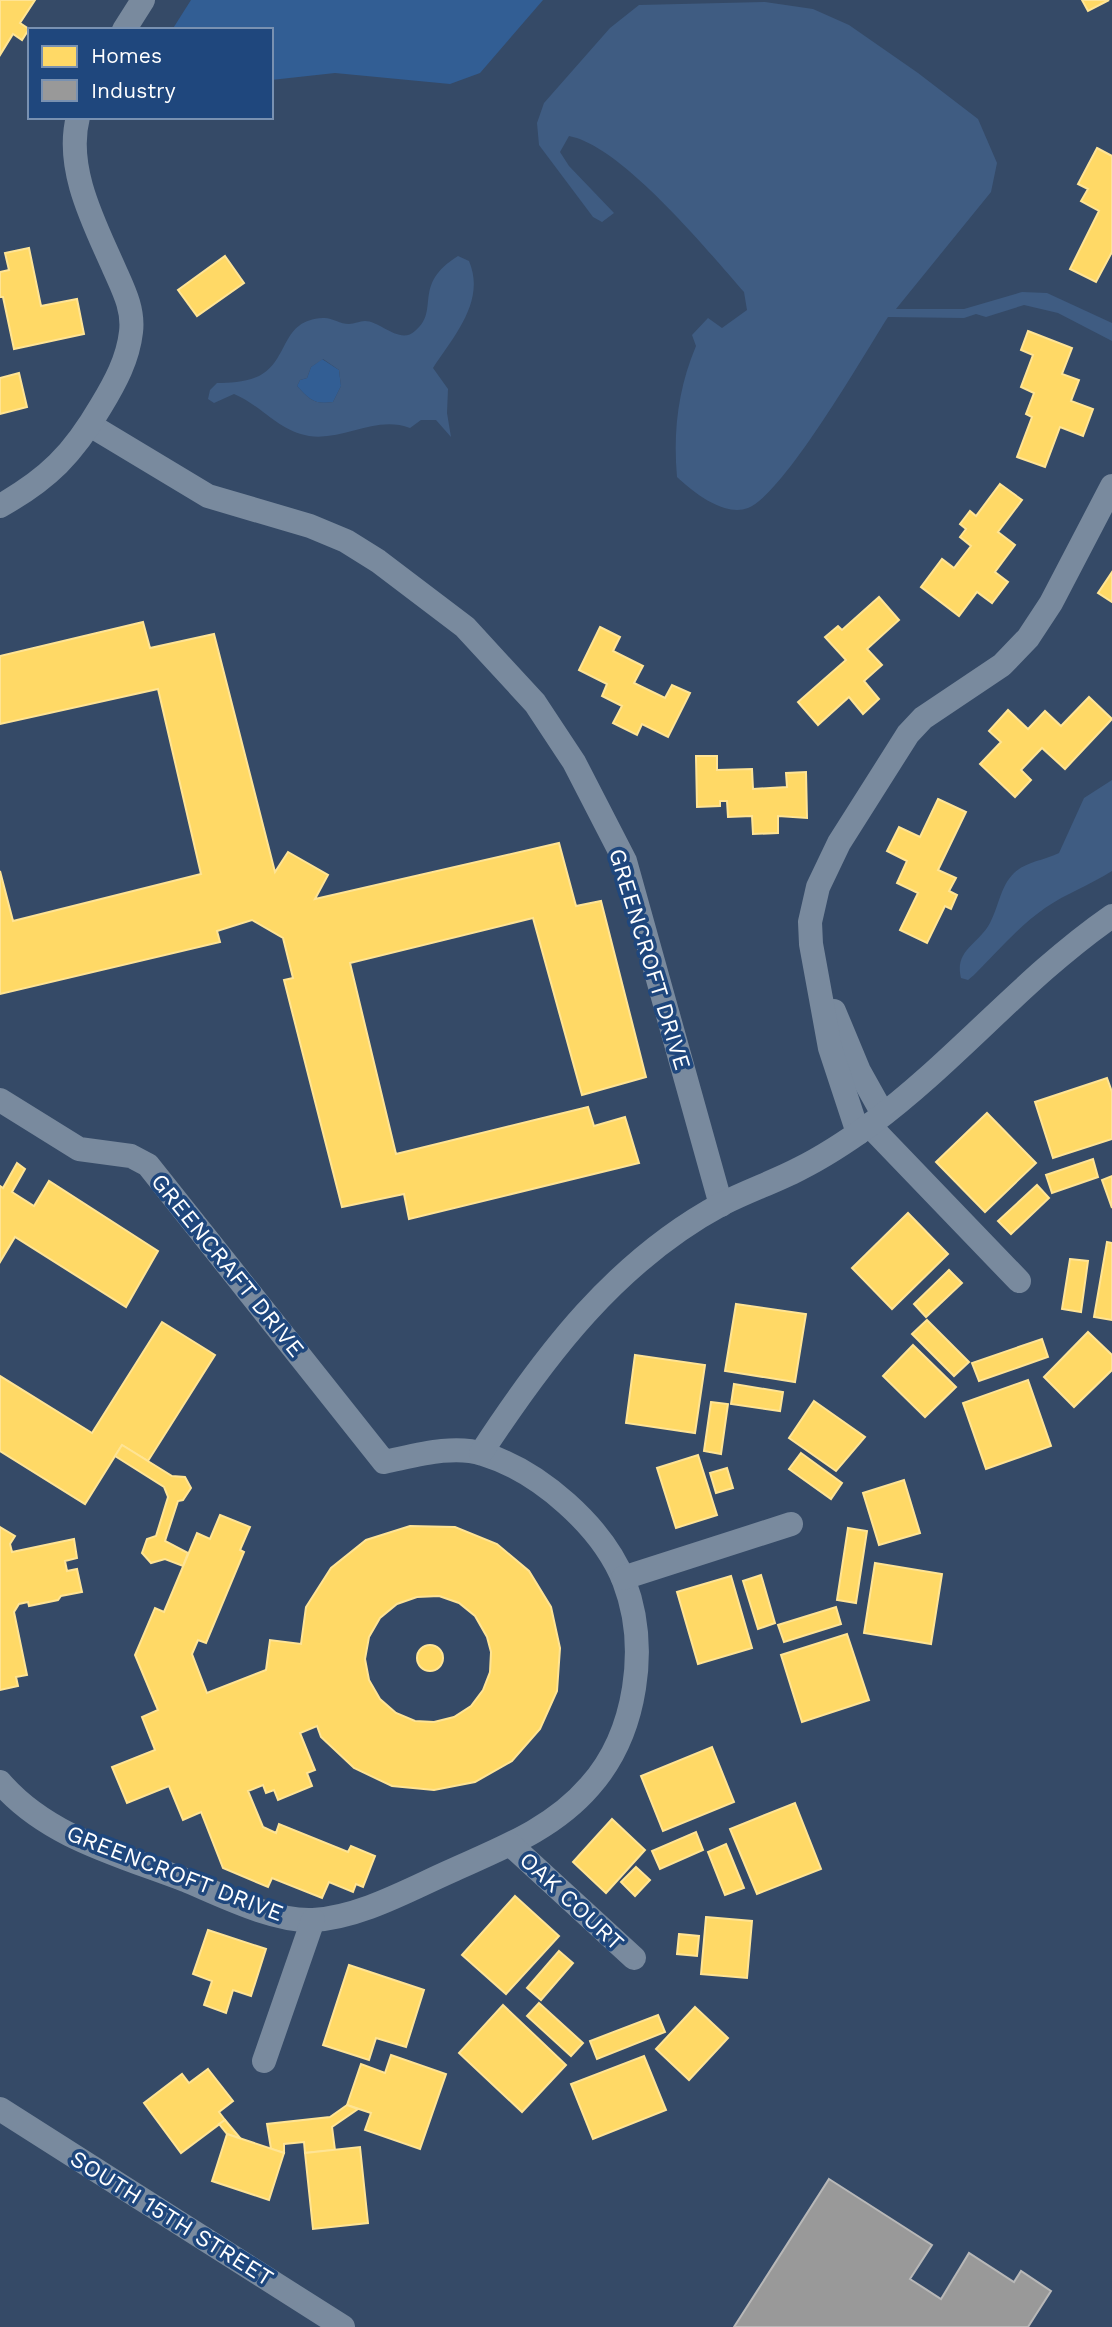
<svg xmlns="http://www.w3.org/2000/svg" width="1112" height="2327" viewBox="0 0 1112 2327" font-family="'Work Sans',sans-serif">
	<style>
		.green { fill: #325e94 }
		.water { fill: #3f5c82; fill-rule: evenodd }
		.homes { fill: #ffd966; stroke: #ffe494; stroke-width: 2; fill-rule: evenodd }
		.industry { fill: #999; stroke: #b8b8b8; stroke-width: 2 }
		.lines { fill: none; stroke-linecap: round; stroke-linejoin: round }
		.minor { stroke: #798a9e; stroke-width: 24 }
		.labels { text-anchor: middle; stroke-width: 7; stroke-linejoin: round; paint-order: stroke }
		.street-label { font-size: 23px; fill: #fff; stroke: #1f477d }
	</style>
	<rect width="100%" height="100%" fill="#354a67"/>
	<g class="green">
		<path d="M 191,0 L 543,0 L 480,73 L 450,84 L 335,73 L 271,80 L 271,30 L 172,30 Z"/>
		<path d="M 322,359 L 339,370 L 341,386 L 333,402 C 314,405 309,399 297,386 L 300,380 L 307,378 L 311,367 Z"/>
	</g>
	<g class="water">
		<path d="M 765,2 L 813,9 L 849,25 L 918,73 L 978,119 L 997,163 L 991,192 L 896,309 L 964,309 L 1022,292 L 1047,293 L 1112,323 L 1112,341 L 1058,313 L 1024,305 L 986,317 L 976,314 L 964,318 L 888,317 C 864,354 785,493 748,508 C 724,517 693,492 677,477 C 673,431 678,389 696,346 L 692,335 L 708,318 L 722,328 L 747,310 L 744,292 C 707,250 622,146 569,136 L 560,152 L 569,166 L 614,213 L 602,222 L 593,217 L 539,145 L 537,123 L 544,103 L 610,28 L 639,5 Z"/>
		<path d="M 458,256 L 469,261 C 486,301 454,336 433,368 L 448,389 L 447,413 L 451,437 L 436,420 L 421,420 L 410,428 C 375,415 344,441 309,436 C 278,431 261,405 234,394 L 214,403 L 208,399 L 210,390 L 217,383 C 231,383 245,382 259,376 C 290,360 280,320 323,318 C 331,317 340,324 349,324 C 354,324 360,321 365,321 C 380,321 400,345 415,331 C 441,310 411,285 458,256 ZM 323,359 L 339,370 L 341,386 L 333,402 C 314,405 309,399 297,386 L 300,380 L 307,378 L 311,367 Z"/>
		<path d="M 1112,780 L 1112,871 C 1090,885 1067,893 1045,908 C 1018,927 997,952 974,975 L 968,980 L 961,978 C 954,950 979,944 990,923 C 999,906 1000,887 1014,873 C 1027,861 1043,861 1059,853 L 1084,798 Z"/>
	</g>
	<g class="homes">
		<path d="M 0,0 L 35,0 L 20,23 L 29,29 L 22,40 L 13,34 L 0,55 Z"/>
		<path d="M 1082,0 L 1109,0 L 1088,11 Z"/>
		<path d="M 1097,148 L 1112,156 L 1112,252 L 1096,282 L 1070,269 L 1099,211 L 1081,201 L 1088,189 L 1078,184 Z"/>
		<path d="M 29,248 L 41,306 L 77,299 L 84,334 L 14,349 L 3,297 L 0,297 L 0,272 L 9,270 L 5,253 Z"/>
		<path d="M 225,256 L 244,283 L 197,316 L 178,290 Z"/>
		<path d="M 1028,331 L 1072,348 L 1062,374 L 1079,380 L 1071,401 L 1093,409 L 1083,436 L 1060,427 L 1045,467 L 1017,457 L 1032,417 L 1026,414 L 1034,393 L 1021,387 L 1033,355 L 1021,350 Z"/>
		<path d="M 19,373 L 27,407 L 0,414 L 0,378 Z"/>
		<path d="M 1000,484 L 1022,500 L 998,532 L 1015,545 L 995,572 L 1008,582 L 992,603 L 977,592 L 959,616 L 921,587 L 942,559 L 954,568 L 971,546 L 960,537 L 966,529 L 960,524 L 970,511 L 976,516 Z"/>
		<path d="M 1112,572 L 1112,602 L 1098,593 Z"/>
		<path d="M 879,597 L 899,620 L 867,649 L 882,665 L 864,681 L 879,699 L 863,714 L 849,697 L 818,725 L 798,702 L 846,660 L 825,637 L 838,626 L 842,630 Z"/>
		<path d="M 143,622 L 150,648 L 214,634 L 275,872 L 288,852 L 328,875 L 315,899 L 559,843 L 576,906 L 601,901 L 646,1077 L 582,1095 L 533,918 L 350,963 L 396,1154 L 588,1107 L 594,1126 L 625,1117 L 639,1163 L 409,1219 L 404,1194 L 342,1207 L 284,980 L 293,978 L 283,938 L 252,920 L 217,931 L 220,942 L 0,994 L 0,871 L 13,921 L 201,874 L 158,689 L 0,724 L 0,656 Z"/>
		<path d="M 600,627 L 620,637 L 613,651 L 643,666 L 634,683 L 665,698 L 672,685 L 690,693 L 668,737 L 642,724 L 637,735 L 613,723 L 622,706 L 602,696 L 607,684 L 579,670 Z"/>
		<path d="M 1089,697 L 1112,719 L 1065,769 L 1042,748 L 1021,770 L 1031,780 L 1015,797 L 980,764 L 1001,742 L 989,731 L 1008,710 L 1028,729 L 1045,711 L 1061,726 Z"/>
		<path d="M 696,756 L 717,756 L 717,770 L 752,769 L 753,789 L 787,787 L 786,773 L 806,772 L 807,818 L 778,816 L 778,833 L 753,834 L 752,816 L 728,817 L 727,801 L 720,801 L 720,806 L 697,807 Z"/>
		<path d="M 938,799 L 966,812 L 938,870 L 956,878 L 949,891 L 957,895 L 951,909 L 945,906 L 927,943 L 900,930 L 918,893 L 897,883 L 907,861 L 887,851 L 899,827 L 920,837 Z"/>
		<path d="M 1107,1078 L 1112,1092 L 1112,1139 L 1053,1158 L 1035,1102 Z"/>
		<path d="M 987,1113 L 1036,1163 L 985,1212 L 936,1162 Z"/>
		<path d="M 1093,1159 L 1098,1177 L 1052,1193 L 1046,1175 Z"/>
		<path d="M 17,1163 L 25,1169 L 12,1192 L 34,1206 L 49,1181 L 158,1251 L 126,1307 L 15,1237 L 0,1262 L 0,1186 L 3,1188 Z"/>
		<path d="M 1112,1176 L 1112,1208 L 1102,1180 Z"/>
		<path d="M 1037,1185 L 1049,1198 L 1011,1234 L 998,1221 Z"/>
		<path d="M 908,1213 L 948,1254 L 892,1309 L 852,1268 Z"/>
		<path d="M 1107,1242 L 1112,1243 L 1112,1320 L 1094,1317 Z"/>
		<path d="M 1070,1259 L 1088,1261 L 1081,1312 L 1062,1309 Z"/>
		<path d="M 949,1270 L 962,1283 L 926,1317 L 914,1304 Z"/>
		<path d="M 736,1304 L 806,1314 L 795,1382 L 725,1371 Z"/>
		<path d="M 927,1320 L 969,1362 L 954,1376 L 912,1334 Z"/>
		<path d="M 162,1322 L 215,1355 L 148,1461 L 122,1445 L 85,1504 L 0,1451 L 0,1376 L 92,1433 Z"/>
		<path d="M 1088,1332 L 1112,1355 L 1112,1370 L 1074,1407 L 1044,1377 Z"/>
		<path d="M 1042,1339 L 1048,1357 L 979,1381 L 972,1363 Z"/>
		<path d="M 913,1345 L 956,1387 L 925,1417 L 883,1376 Z"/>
		<path d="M 635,1355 L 705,1365 L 695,1433 L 626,1423 Z"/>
		<path d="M 1028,1380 L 1051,1446 L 986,1469 L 963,1403 Z"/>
		<path d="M 734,1384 L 783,1392 L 780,1411 L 731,1404 Z"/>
		<path d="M 814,1401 L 865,1437 L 836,1471 L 789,1438 Z"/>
		<path d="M 711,1402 L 728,1404 L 721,1454 L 704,1451 Z"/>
		<path d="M 122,1445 L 172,1476 L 185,1477 L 191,1488 L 183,1500 L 178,1501 L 165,1541 L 188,1553 L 183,1566 L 165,1559 L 151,1563 L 142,1553 L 147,1539 L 156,1536 L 168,1497 L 164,1487 L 115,1456 Z"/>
		<path d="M 801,1453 L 842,1483 L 831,1499 L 789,1469 Z"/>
		<path d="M 698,1455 L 717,1515 L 676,1528 L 657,1468 Z"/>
		<path d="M 727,1468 L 733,1488 L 716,1493 L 710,1473 Z"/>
		<path d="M 904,1480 L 920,1533 L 879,1545 L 863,1493 Z"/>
		<path d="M 220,1515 L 250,1527 L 240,1550 L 244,1552 L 206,1643 L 198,1640 L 192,1654 L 207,1693 L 266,1670 L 270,1640 L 301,1644 L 306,1607 L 331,1568 L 366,1540 L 410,1526 L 455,1527 L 497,1544 L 529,1571 L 551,1607 L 560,1648 L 557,1691 L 540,1729 L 512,1761 L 475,1782 L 434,1790 L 392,1786 L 354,1768 L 321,1737 L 317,1726 L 300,1733 L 315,1770 L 307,1773 L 312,1786 L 278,1800 L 274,1790 L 266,1793 L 263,1785 L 248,1791 L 263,1827 L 276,1833 L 279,1824 L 348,1852 L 351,1846 L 375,1856 L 363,1887 L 356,1884 L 353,1892 L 329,1882 L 322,1898 L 272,1878 L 268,1887 L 223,1868 L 201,1812 L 183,1820 L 169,1786 L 127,1803 L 112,1767 L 155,1750 L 142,1717 L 158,1710 L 135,1655 L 155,1608 L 164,1612 L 197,1533 L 210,1539 ZM 439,1596 L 459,1603 L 475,1616 L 487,1637 L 491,1652 L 490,1672 L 483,1690 L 471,1706 L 454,1717 L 434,1722 L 415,1721 L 396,1713 L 380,1699 L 369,1680 L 365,1659 L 369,1637 L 380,1618 L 397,1604 L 417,1597 Z"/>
		<path d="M 0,1527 L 15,1536 L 10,1544 L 12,1552 L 74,1539 L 77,1558 L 65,1561 L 67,1571 L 77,1569 L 82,1592 L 61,1596 L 58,1600 L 29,1606 L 28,1602 L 19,1604 L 14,1612 L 27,1675 L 16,1677 L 18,1686 L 0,1690 Z"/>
		<path d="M 848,1528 L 867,1531 L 856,1603 L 837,1600 Z"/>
		<path d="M 875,1563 L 942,1574 L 931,1644 L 864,1633 Z"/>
		<path d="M 761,1575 L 775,1623 L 758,1629 L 743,1581 Z"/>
		<path d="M 731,1576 L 752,1648 L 698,1664 L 677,1592 Z"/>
		<path d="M 836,1607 L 841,1624 L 784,1642 L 778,1625 Z"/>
		<path d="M 847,1634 L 869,1700 L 802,1722 L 781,1655 Z"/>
		<circle cx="430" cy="1658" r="13"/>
		<path d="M 712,1747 L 734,1802 L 663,1831 L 641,1776 Z"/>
		<path d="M 795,1803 L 821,1869 L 757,1894 L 730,1829 Z"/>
		<path d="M 612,1819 L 645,1850 L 606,1893 L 573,1862 Z"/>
		<path d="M 696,1832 L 703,1850 L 660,1869 L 652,1851 Z"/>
		<path d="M 726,1844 L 744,1888 L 725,1895 L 708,1852 Z"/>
		<path d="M 636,1867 L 650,1880 L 635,1896 L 621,1882 Z"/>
		<path d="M 515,1896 L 559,1936 L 506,1994 L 462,1955 Z"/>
		<path d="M 706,1917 L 752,1921 L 747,1978 L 701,1974 Z"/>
		<path d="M 208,1930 L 266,1949 L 251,1996 L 233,1990 L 226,2013 L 204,2005 L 212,1981 L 193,1974 Z"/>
		<path d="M 679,1934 L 699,1936 L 697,1956 L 677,1954 Z"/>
		<path d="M 559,1951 L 573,1963 L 541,2000 L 527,1988 Z"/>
		<path d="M 349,1965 L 424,1990 L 406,2047 L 376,2038 L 369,2060 L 323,2045 Z"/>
		<path d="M 539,2003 L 583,2043 L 571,2056 L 527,2016 Z"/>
		<path d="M 503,2005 L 566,2065 L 522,2112 L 459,2053 Z"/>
		<path d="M 695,2007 L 728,2038 L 689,2080 L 656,2049 Z"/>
		<path d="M 658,2015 L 665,2032 L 597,2059 L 590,2041 Z"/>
		<path d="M 391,2055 L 446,2074 L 420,2149 L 365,2130 L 371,2113 L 347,2105 L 361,2064 L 385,2073 Z"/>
		<path d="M 644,2056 L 666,2110 L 593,2139 L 571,2084 Z"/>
		<path d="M 208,2069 L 233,2101 L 219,2112 L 225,2120 L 181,2153 L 144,2103 L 182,2074 L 189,2083 Z"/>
		<path d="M 347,2105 L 358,2109 L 332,2127 L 335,2150 L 305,2153 L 304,2142 L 284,2144 L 284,2153 L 271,2149 L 267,2124 L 330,2117 Z"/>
		<path d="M 225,2120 L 241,2139 L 227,2134 L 219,2124 Z"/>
		<path d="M 227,2134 L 284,2153 L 269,2200 L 212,2181 Z"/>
		<path d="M 360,2147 L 368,2223 L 313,2229 L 305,2153 Z"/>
	</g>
	<path class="industry" d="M 829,2179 L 932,2245 L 910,2279 L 941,2299 L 969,2253 L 1014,2282 L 1021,2271 L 1051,2291 L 1028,2327 L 734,2327 Z"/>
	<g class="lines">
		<g class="minor">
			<path d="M 124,30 L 143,0"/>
			<path d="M 90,425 L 208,496 L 310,526 L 346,541 L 378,561 L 465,627 L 535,703 L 574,762 L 625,861 L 721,1205"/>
			<path d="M 0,506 C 48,479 73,454 101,406 C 115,383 128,359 131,332 C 134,308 122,287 113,266 C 93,221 65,167 78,117"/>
			<path d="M 834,1011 L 859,1071 L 883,1114"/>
			<path d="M 0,1100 L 79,1149 L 131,1156 L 148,1165 L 384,1462 C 414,1456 453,1444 483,1454 C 539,1471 602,1526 624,1581 C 649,1646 637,1733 590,1786 C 553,1829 502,1848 451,1871 C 408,1890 361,1917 313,1920 C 274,1922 221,1895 185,1880 C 120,1855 47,1837 0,1782"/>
			<path d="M 869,1125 L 1019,1281"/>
			<path d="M 858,1133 L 830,1048 L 811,944 L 810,922 L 818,887 L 839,843 L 908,734 L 923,718 L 1002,665 L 1028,638 L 1051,603 L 1112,486"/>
			<path d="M 481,1453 C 545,1355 616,1261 722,1204 C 747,1191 774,1182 799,1169 C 823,1157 849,1140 871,1124 C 956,1061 1024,977 1112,916"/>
			<path d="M 623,1578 L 791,1524"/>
			<path d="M 511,1845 L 634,1958"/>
			<path d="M 264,2061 L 313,1920"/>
			<path d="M 0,2109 L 343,2327"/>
		</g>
	</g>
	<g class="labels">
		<g class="street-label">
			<text transform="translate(650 959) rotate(73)" y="8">GREENCROFT DRIVE</text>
			<text transform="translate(228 1265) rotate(51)" y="8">GREENCRAFT DRIVE</text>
			<text transform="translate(175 1873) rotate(21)" y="8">GREENCROFT DRIVE</text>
			<text transform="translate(572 1901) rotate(43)" y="8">OAK COURT</text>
			<text transform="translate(172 2218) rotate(32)" y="8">SOUTH 15TH STREET</text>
		</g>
	</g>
	<rect x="28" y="28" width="245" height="91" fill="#1f477d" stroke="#7991b1" stroke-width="2"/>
	<rect x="42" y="46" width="35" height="21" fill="#ffd966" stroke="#7991b1" stroke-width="2"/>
	<text x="91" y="63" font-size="21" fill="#ffffff">Homes</text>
	<rect x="42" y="80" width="35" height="21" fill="#999999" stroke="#7991b1" stroke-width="2"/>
	<text x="91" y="98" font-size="21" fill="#ffffff">Industry</text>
</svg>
